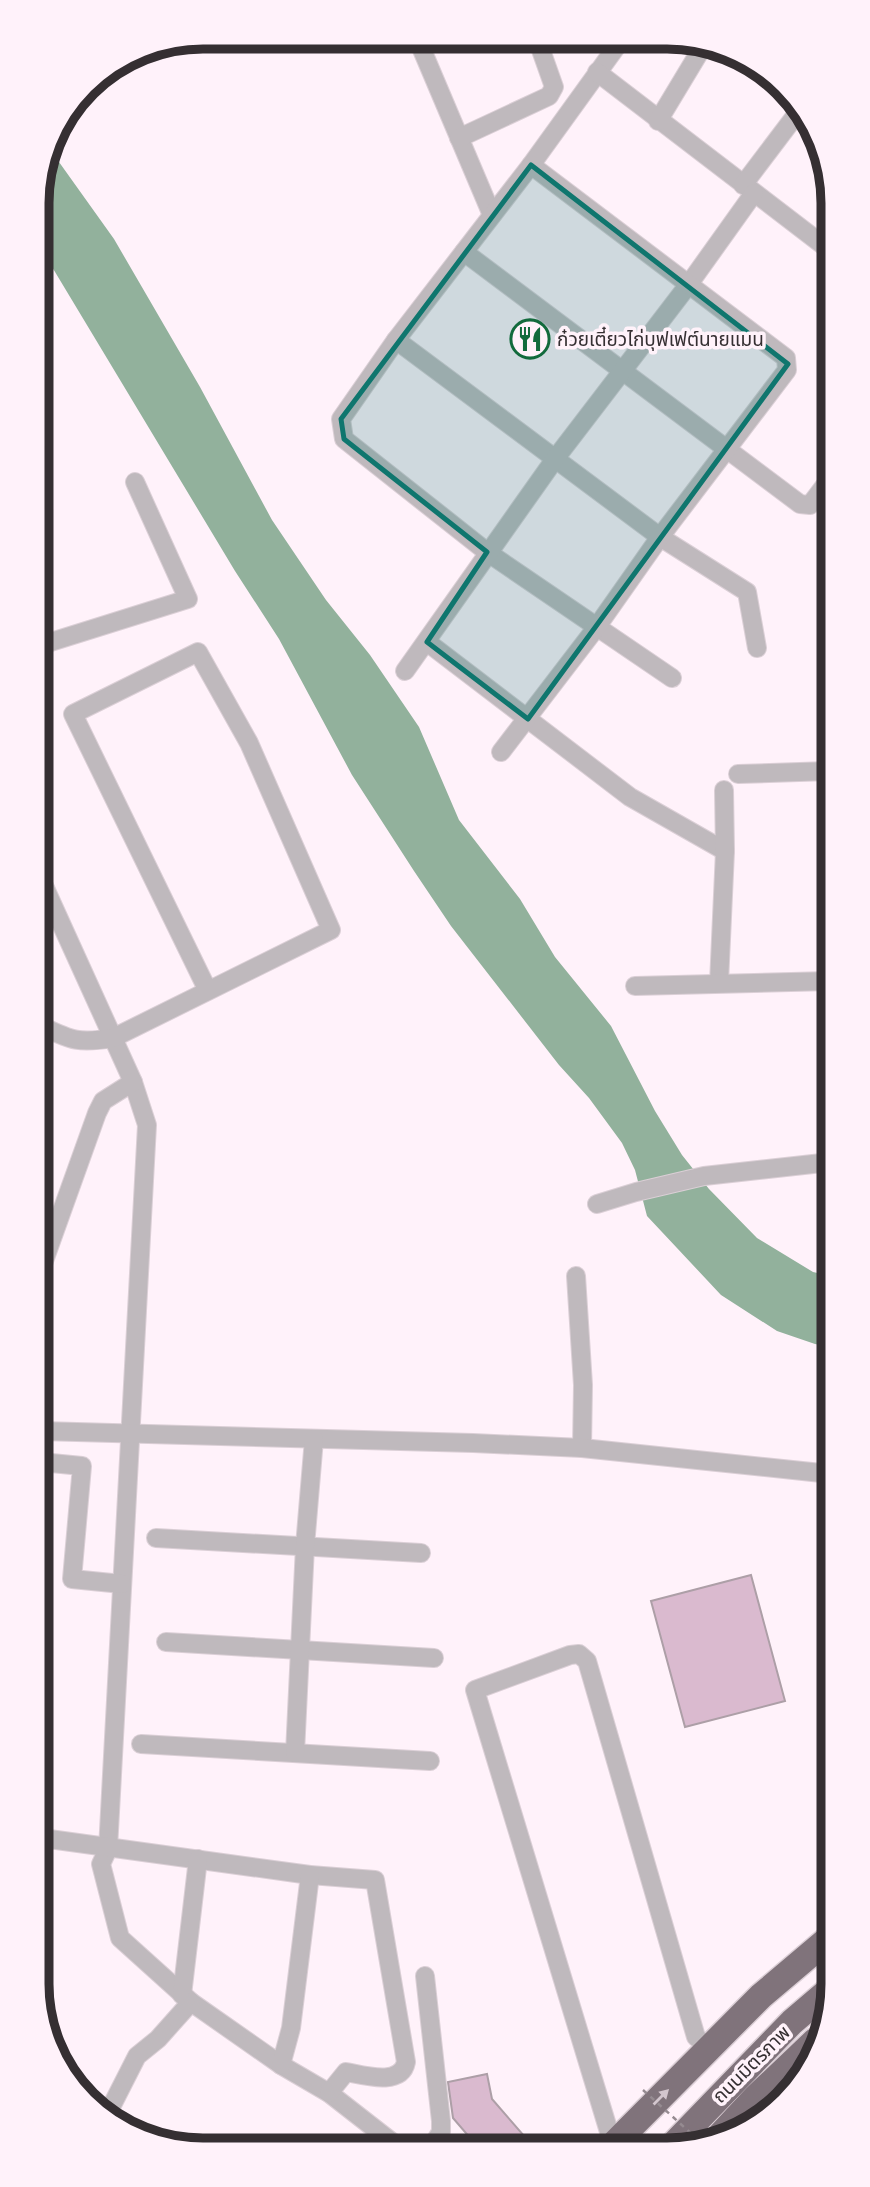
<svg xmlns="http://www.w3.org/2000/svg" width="870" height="2187" viewBox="0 0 870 2187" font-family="Manrope,'Noto Sans Thai',sans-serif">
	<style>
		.water { fill: #92b19c }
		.building { fill: #dabacf; stroke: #ad9fa7; stroke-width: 2 }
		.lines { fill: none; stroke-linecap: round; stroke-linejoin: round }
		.minor-casing { stroke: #dbcfd6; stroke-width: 20 }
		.highway-casing { stroke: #dbcfd6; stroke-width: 29 }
		.minor { stroke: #bfb9bd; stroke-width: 18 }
		.highway { stroke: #80737b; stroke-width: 26 }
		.path-bridge { stroke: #958b91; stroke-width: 2.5; stroke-dasharray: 5 5; stroke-linecap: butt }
		.oneway { fill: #d3c6ce }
		.marked { fill: #0f766e; fill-opacity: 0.2; stroke: #0f766e; stroke-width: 5; stroke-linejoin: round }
		.labels { text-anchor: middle; stroke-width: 7; stroke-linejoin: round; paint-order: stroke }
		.poi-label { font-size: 19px; fill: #352f32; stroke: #fff2fa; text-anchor: start }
		.street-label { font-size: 19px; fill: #352f32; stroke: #fff2fa }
		.rim { fill: none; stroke: #352f32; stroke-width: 9 }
	</style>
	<rect width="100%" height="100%" fill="#fff2fa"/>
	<path class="water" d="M 49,148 L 114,239 L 200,387 L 272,520 L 326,600 L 370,655 L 419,727 L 459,820 L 520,899 L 555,957 L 611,1026 L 655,1111 L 682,1155 L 709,1189 L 757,1238 L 813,1272 L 831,1276 L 831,1347 L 815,1344 L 777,1331 L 721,1295 L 647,1216 L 635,1170 L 622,1143 L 589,1098 L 559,1065 L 451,926 L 414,871 L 352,775 L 279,639 L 235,571 L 37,242 L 37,192 Z"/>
	<g class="building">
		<path d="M 751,1575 L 785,1701 L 685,1727 L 651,1601 Z"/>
		<path d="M 487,2074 L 492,2099 L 532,2145 L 477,2146 L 453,2118 L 448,2082 Z"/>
	</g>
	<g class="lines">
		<g class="minor-casing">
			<g id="minor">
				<path d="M 417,38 L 492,215"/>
				<path d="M 622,39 L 531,165 L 396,340 L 341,419 L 344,439 L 487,552 L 672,678"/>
				<path d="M 597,72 L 828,249"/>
				<path d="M 658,121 L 705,43"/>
				<path d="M 459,138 L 549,96 L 554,87 L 537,39"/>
				<path d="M 743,185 L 799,111"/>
				<path d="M 464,252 L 800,504 L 810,505 L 829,480"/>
				<path d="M 396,340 L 660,537 L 747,592 L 757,648"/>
				<path d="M 38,359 L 42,372 L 38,374"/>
				<path d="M 427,642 L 630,797 L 725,851"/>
				<path d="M 38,646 L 188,599 L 135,482"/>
				<path d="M 405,671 L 555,459 L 689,284 L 754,193"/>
				<path d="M 501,752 L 596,628 L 660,537 L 787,370 L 786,358 L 531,165"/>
				<path d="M 738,774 L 829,771"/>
				<path d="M 39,875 L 133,1082 L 147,1125 L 108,1849 L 101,1864 L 120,1938 L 191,2002 L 281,2065 L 329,2093 L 397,2146"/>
				<path d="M 719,983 L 725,851 L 724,790"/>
				<path d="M 635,986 L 830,981"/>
				<path d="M 39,1025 C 71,1040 77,1044 113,1038 L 331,930 L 249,743 L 198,652 L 73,714 L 208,991"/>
				<path d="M 597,1204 L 636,1192 L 704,1176 L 831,1162"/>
				<path d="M 40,1272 L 97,1113 L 103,1101 L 133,1082"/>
				<path d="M 576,1276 L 583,1385 L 582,1448"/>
				<path d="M 41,1431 L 473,1443 L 582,1448 L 831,1474"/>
				<path d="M 41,1462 L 82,1466 L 72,1579 L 122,1584"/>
				<path d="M 156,1538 L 421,1553"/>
				<path d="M 166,1642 L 434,1658"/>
				<path d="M 141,1744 L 430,1761"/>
				<path d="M 295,1753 L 305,1546 L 314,1439"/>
				<path d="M 42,1838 L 310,1875 L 375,1880 L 406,2062 C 401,2087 363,2075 346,2072 L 329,2093"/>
				<path d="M 425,1976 L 441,2121 L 441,2132 L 432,2146"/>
				<path d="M 182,1995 L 198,1859"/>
				<path d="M 281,2065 L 291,2028 L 310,1875"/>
				<path d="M 107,2115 L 137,2056 L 158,2039 L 191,2002"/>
				<path d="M 613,2145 L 475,1690 L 570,1655 L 579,1654 L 587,1661 L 696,2037 L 710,2049"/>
			</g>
		</g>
		<g class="highway-casing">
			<g id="highway">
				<path d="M 713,2143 L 756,2097 L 815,2041"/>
				<path d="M 613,2145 L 761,1996 L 833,1935"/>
				<path d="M 673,2145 L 792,2022 L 833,1987"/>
			</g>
		</g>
		<use href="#minor" class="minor"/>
		<use href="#highway" class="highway"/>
		<path class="path-bridge" d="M 643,2090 L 704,2145"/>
	</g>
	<defs><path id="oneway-solid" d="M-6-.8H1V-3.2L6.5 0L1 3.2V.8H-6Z" transform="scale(1.75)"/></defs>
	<use class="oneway" href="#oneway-solid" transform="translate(661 2097) rotate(-45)"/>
	<path class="marked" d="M 531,165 L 788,364 L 528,719 L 427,642 L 487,552 L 344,439 L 341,419 Z"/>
	<defs>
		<g id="restaurant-ring" transform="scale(2.0125)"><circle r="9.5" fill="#fff2fa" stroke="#126a3c" stroke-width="1.5"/><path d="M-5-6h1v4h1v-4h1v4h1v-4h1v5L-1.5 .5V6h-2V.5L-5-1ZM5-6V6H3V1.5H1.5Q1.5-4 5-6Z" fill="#126a3c"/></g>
	</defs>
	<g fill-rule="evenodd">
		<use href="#restaurant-ring" x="530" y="339"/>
	</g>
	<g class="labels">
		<g class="poi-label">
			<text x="557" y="346">ก๋วยเตี๋ยวไก่บุฟเฟต์นายแมน</text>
		</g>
		<g class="street-label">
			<text transform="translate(751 2064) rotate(-45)" y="7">ถนนมิตรภาพ</text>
		</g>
	</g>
	<path d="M0 0H870V2187H0ZM203 49H667A154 154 0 0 1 821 203V1984A154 154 0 0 1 667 2138H203A154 154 0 0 1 49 1984V203A154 154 0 0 1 203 49Z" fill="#fff2fa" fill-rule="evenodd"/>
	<path class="rim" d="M203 49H667A154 154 0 0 1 821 203V1984A154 154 0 0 1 667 2138H203A154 154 0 0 1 49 1984V203A154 154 0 0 1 203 49Z"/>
</svg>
